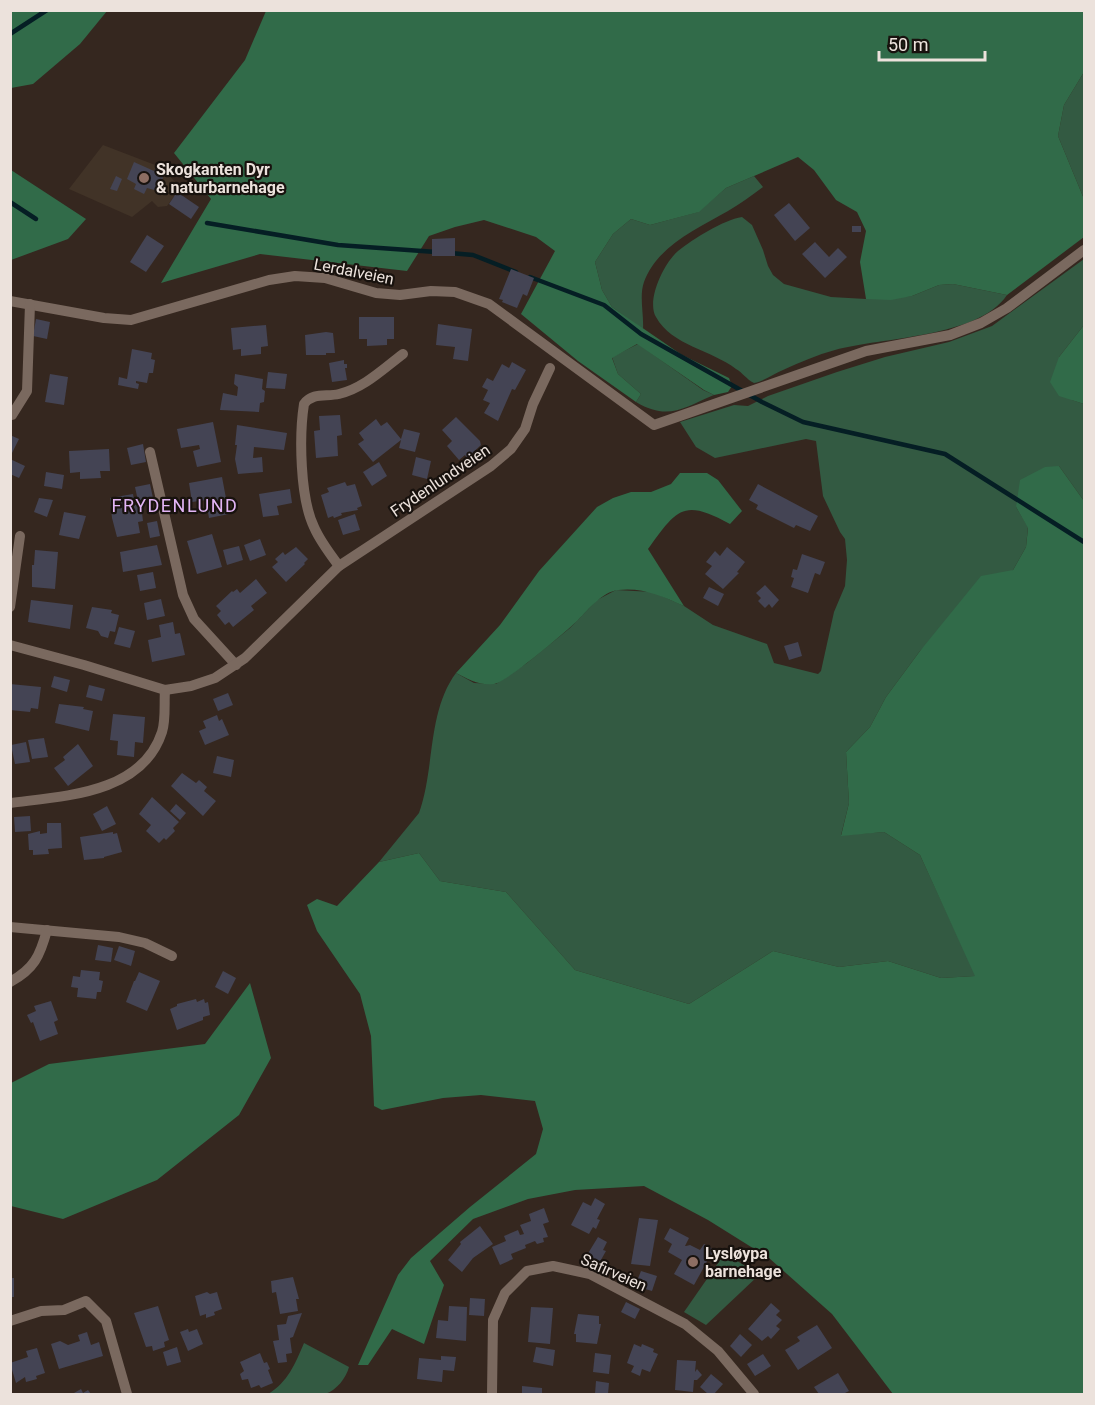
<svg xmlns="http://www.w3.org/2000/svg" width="1095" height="1405" viewBox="0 0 1095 1405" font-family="Roboto,sans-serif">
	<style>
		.education { fill: #413327 }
		.green { fill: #335a42 }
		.forest { fill: #316b49 }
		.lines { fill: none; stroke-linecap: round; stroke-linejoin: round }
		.stream { stroke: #051e24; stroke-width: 4.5 }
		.building { fill: #444454 }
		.minor { stroke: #7a695f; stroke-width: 10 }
		.education-dot { fill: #8d6e63; stroke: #18120e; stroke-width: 2 }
		.labels { text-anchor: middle; stroke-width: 4.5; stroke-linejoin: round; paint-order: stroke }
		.poi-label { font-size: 16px; font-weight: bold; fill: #ece2dc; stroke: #18120e; text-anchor: start }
		.street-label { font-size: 16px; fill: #ece2dc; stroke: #18120e }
		.neighbourhood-label { font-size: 18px; letter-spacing: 1.5px; fill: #e2b5f5; stroke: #18120e }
	</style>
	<rect width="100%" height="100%" fill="#35271f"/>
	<path class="education" d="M 103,145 L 163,168 L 180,188 L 167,206 L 158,207 L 152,201 L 132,217 L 69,189 Z"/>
	<g class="green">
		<path d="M 1084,72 L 1084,199 L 1058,136 L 1064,105 Z"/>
		<path d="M 754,176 L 763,187 C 751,196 740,204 728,211 C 697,229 657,246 644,282 C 639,296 644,314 643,329 L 612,307 L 602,290 L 595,262 L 613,234 L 631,219 L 650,225 L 698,212 L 726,188 Z"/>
		<path d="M 742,217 L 752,225 L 763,250 L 768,266 L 773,275 L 784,284 L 831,297 L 866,299 L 912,296 L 939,285 L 953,284 L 1007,295 C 978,338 882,337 835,350 C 817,355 800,362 783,370 C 773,374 765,381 754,383 C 746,379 743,373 736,369 C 712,350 672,346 656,317 C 646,300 664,263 678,251 C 693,239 723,220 742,217 Z"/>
		<path d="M 1084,259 L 1084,325 L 1059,357 L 1072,400 L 1084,404 L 1084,501 L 1059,466 L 1016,507 L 1028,527 L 1026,547 L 1013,570 L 920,651 L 886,697 L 870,727 L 846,752 L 849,803 L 841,835 L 884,832 L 920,855 L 976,976 L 941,978 L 888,961 L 839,967 L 773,951 L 689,1004 L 575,970 L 506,892 L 440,881 L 419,853 L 379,862 L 419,813 C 435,769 427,712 456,673 L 474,683 L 496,684 L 527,663 L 570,628 L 597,600 L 616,590 L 653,592 L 684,606 L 713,625 L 767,644 L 774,663 L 818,674 L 821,671 L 834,612 L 845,586 L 847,560 L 845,539 L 840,532 L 823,496 L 816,441 L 806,439 L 715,458 L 696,447 L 680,422 L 734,405 L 748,406 L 768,396 L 837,372 L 885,357 L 949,342 L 992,326 Z"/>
		<path d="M 638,344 L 703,390 L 714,395 C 683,408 668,421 636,402 L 641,394 L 618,374 L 612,357 Z"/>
		<path d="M 725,1253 L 759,1275 L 706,1325 L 684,1312 Z"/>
		<path d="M 304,1343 L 349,1367 C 346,1378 337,1390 325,1394 C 315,1398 280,1395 268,1394 C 288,1382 295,1364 304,1343 Z"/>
	</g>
	<g class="forest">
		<path d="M 11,10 L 107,10 L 107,11 L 80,44 L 33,84 L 11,88 Z"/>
		<path d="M 266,11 L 1084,11 L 1084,72 L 1064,105 L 1058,136 L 1084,199 L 1084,237 L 1007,295 L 953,284 L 939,285 L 912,296 L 891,300 L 866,299 L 860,262 L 866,231 L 857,212 L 836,200 L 814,170 L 798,157 L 726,188 L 699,212 L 650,225 L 631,219 L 613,234 L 595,262 L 602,290 L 612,307 L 682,355 L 729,378 L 732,386 L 728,392 L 714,395 L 704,390 L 637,344 L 612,358 L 618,374 L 641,394 L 636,402 L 578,361 L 521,314 L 555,251 L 536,237 L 484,220 L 455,227 L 429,236 L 407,271 L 260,254 L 161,283 L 211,199 L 174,153 L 245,60 Z"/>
		<path d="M 11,170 L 86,219 L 68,239 L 11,260 Z"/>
		<path d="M 1084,325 L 1084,404 L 1059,396 L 1050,382 L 1059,357 Z"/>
		<path d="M 1059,466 L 1084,501 L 1084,1394 L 893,1394 L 832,1314 L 769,1258 L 708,1220 L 644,1186 L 575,1190 L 528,1199 L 473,1219 L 430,1261 L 444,1285 L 424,1344 L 392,1329 L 368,1365 L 358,1365 L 398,1275 L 411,1258 L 470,1207 L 536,1154 L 543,1129 L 535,1101 L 481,1095 L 443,1098 L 382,1110 L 374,1106 L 371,1036 L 360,994 L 317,931 L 307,905 L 317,899 L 337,906 L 379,862 L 419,853 L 440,881 L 506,892 L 575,970 L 689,1004 L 773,951 L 839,967 L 888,961 L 941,978 L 975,976 L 920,855 L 884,832 L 841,836 L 849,803 L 846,752 L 870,727 L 886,697 L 920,651 L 981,576 L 1013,570 L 1026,547 L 1028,528 L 1016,507 L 1020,480 L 1045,467 Z"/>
		<path d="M 680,473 L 707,473 L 718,480 L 742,511 L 730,524 C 683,498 677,509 648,549 L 684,606 C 662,596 642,587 618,590 C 602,592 589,609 578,620 C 567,631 507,682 494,684 C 480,686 468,679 456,673 L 500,625 L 539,571 L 597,507 L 613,498 L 631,492 L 651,492 L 671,484 Z"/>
		<path d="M 250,983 L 271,1058 L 239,1115 L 157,1180 L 63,1219 L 11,1206 L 11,1083 L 49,1064 L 205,1044 Z"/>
	</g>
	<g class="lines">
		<g class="stream">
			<path d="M 10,34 L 47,10"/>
			<path d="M 10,202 L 36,219"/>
			<path d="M 207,223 L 338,245 L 436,252"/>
			<path d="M 450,253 L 473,255 L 516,272"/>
			<path d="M 530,277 L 604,305 L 641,334 L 762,402 L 803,422 L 945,454 L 1084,542"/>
		</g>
	</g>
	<g class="building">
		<path d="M 134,162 L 154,171 L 156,168 L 165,172 L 158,191 L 147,188 L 144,194 L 134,189 L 136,184 L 127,179 Z"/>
		<path d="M 116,176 L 122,179 L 117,191 L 110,189 Z"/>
		<path d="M 177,192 L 199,207 L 191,219 L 169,204 Z"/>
		<path d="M 789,203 L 810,228 L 795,241 L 774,215 Z"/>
		<rect x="852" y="226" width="9" height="6"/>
		<path d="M 147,235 L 164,246 L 146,272 L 130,262 Z"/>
		<path d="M 455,238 L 455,256 L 432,256 L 432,239 Z"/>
		<path d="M 815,242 L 829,257 L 838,248 L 847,257 L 825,278 L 802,254 Z"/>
		<path d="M 511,269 L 534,278 L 527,296 L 523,294 L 517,308 L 502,302 L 503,300 L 499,299 Z"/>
		<path d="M 359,317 L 394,317 L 394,339 L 387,339 L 387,345 L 367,346 L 367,339 L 359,339 Z"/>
		<path d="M 36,319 L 50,322 L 47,339 L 33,336 Z"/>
		<path d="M 438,324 L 472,329 L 468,361 L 453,359 L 455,347 L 436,345 Z"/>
		<path d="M 266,325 L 268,346 L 261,347 L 261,354 L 241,356 L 241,349 L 233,350 L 231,328 Z"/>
		<path d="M 326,332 L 333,333 L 335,353 L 326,353 L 326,355 L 306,355 L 305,335 Z"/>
		<path d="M 132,349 L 152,353 L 151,359 L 155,360 L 153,373 L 149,373 L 147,383 L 136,381 L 136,383 L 139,384 L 138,389 L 118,385 L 119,377 L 127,379 Z"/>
		<path d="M 344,360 L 344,364 L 347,364 L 347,368 L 345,368 L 347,380 L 332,382 L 329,363 Z"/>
		<path d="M 512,362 L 526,370 L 515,390 L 512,389 L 498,421 L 484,413 L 490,403 L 483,400 L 488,390 L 482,387 L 487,378 L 493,381 L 502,364 L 509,368 Z"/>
		<path d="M 268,372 L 287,374 L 285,389 L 266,388 Z"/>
		<path d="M 50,374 L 68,377 L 64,405 L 45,402 Z"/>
		<path d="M 235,374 L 263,379 L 262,389 L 265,391 L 264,402 L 260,403 L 259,412 L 220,410 L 223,393 L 237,396 L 238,387 L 234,384 Z"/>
		<path d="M 340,415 L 342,435 L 337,436 L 338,456 L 316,458 L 314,431 L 320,430 L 319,416 Z"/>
		<path d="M 456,417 L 480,441 L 481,445 L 467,458 L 465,455 L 459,460 L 447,446 L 452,441 L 442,430 Z"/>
		<path d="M 376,419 L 381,426 L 387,422 L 401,439 L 404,429 L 420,433 L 415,452 L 399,448 L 401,440 L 373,462 L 358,444 L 364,440 L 359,433 Z"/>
		<path d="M 213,422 L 221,462 L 197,467 L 193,451 L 200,449 L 199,445 L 181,448 L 177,429 Z"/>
		<path d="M 237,425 L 287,433 L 284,450 L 254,447 L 253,458 L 262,457 L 263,472 L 238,474 L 235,459 L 237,445 L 235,445 Z"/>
		<path d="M 10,435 L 19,439 L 10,457 Z"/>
		<path d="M 143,444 L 146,462 L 131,465 L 127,448 Z"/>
		<path d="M 109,449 L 110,471 L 100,471 L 101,478 L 80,479 L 80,472 L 70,473 L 69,451 Z"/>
		<path d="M 416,457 L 431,461 L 427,479 L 412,475 Z"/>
		<path d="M 10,459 L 25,466 L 19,478 L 10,474 Z"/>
		<path d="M 379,462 L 387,476 L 372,486 L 363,472 Z"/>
		<path d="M 46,472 L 64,475 L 62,489 L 44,486 Z"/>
		<path d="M 222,477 L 229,514 L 209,518 L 206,500 L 192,502 L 189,483 Z"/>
		<path d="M 345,482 L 347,486 L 355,484 L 362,506 L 357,508 L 358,510 L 341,513 L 342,515 L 334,518 L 333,516 L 328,518 L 321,495 L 329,492 L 327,488 Z"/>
		<path d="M 150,484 L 153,498 L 138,501 L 135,487 Z"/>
		<path d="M 758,484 L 818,516 L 810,531 L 796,525 L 794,528 L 756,509 L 758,505 L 749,500 Z"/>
		<path d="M 290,489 L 292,503 L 277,506 L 279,515 L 263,517 L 259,494 Z"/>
		<path d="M 133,494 L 135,505 L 141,505 L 143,521 L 138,522 L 140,533 L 117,537 L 112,518 L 110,498 Z"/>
		<path d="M 39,498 L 53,500 L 47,517 L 34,512 Z"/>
		<path d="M 64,512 L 86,516 L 79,539 L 59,535 Z"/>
		<path d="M 355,514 L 360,530 L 343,535 L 338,520 Z"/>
		<path d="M 157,521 L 160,536 L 150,538 L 147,523 Z"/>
		<path d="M 212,534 L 222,567 L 197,574 L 187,541 Z"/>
		<path d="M 260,539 L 266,555 L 250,561 L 244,545 Z"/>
		<path d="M 157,545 L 162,565 L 123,572 L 120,552 Z"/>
		<path d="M 239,546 L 243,560 L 227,565 L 223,550 Z"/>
		<path d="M 296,547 L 308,559 L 304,563 L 305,564 L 286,582 L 272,567 L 278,562 L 275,559 L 283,552 L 285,555 Z"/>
		<path d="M 727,547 L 745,562 L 737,572 L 739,573 L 723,589 L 705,574 L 712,566 L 706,562 L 715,551 L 720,556 Z"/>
		<path d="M 35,550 L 58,552 L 55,589 L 32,587 L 32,565 L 34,565 Z"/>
		<path d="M 802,554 L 825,562 L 820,575 L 815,573 L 808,593 L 791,587 L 794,578 L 791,577 L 793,569 L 797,570 Z"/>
		<path d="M 153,572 L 156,588 L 140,591 L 137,575 Z"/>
		<path d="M 256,579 L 267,593 L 251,606 L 254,610 L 233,627 L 229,622 L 225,625 L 217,615 L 221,611 L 216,606 L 232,591 L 233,592 L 237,589 L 240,593 Z"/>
		<path d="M 765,585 L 779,600 L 772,608 L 769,604 L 765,608 L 758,601 L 761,598 L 756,593 Z"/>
		<path d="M 709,587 L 724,594 L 718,606 L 703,598 Z"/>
		<path d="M 161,599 L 165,616 L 147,620 L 144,603 Z"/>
		<path d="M 31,600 L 73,605 L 70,629 L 28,622 Z"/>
		<path d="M 92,607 L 112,610 L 111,613 L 119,615 L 115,632 L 110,631 L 108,638 L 101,636 L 98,631 L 86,628 Z"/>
		<path d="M 173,622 L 175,634 L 180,633 L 185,655 L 152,662 L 148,640 L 161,637 L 159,625 Z"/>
		<path d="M 119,627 L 135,631 L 130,648 L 114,644 Z"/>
		<path d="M 798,642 L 802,656 L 789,660 L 784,646 Z"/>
		<path d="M 54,676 L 70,680 L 67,692 L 51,687 Z"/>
		<path d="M 10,684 L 41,687 L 38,709 L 31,708 L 30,712 L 10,710 Z"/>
		<path d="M 89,685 L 105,689 L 102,701 L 86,697 Z"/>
		<path d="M 228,693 L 233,705 L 218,711 L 213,699 Z"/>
		<path d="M 59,704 L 84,707 L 83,709 L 93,711 L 89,731 L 55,723 Z"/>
		<path d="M 113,714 L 145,717 L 143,743 L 135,742 L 134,757 L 117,755 L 118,741 L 110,740 Z"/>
		<path d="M 217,715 L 219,721 L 222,719 L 229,735 L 205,745 L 199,731 L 206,728 L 203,721 Z"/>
		<path d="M 44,738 L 48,757 L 32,759 L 28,740 Z"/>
		<path d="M 26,742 L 30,762 L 15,764 L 11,745 Z"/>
		<path d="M 78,744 L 93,766 L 68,786 L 54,768 L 65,760 L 63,757 Z"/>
		<path d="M 217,756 L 234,760 L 231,777 L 213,773 Z"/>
		<path d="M 182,773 L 196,783 L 199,780 L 207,787 L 204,791 L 216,801 L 203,816 L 171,786 Z"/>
		<path d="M 152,797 L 179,822 L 173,828 L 175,831 L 166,840 L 164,838 L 159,843 L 146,831 L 151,825 L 139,814 Z"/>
		<path d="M 176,804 L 186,813 L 180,820 L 170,811 Z"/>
		<path d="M 107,806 L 116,824 L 102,831 L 93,814 Z"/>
		<path d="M 30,816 L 31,831 L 15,832 L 14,817 Z"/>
		<path d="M 47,823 L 61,823 L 62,848 L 48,849 L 49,854 L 33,855 L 33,850 L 29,850 L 28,834 L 40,831 L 40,834 L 47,833 Z"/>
		<path d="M 113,832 L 113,834 L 117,833 L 122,852 L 104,857 L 104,858 L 84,860 L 80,837 Z"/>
		<path d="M 98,945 L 113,948 L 111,962 L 95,960 Z"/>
		<path d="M 119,946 L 135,951 L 131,966 L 114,960 Z"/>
		<path d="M 81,970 L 100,972 L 99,980 L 103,981 L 101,992 L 97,992 L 96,999 L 77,997 L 78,988 L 71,987 L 73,976 L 80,977 Z"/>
		<path d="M 223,971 L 236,978 L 228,994 L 215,987 Z"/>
		<path d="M 139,972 L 160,981 L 147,1011 L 126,1002 L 134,981 L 135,981 Z"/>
		<path d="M 196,999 L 197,1002 L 204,999 L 205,1003 L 208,1002 L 210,1015 L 203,1017 L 203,1020 L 177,1030 L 170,1009 L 177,1006 L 177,1004 Z"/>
		<path d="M 51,1001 L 58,1020 L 54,1022 L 58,1034 L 40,1041 L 33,1022 L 31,1023 L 27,1015 L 36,1011 L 34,1006 Z"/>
		<path d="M 595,1198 L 605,1204 L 597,1219 L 600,1220 L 596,1229 L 593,1227 L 589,1234 L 571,1225 L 583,1202 L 591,1206 Z"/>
		<path d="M 544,1208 L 549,1222 L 543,1224 L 548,1237 L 543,1238 L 544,1242 L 537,1244 L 535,1241 L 525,1245 L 526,1248 L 511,1254 L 513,1259 L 500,1265 L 492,1247 L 506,1241 L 504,1236 L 518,1230 L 520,1235 L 524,1234 L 520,1225 L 531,1221 L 529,1214 Z"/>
		<path d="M 639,1218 L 658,1220 L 650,1266 L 631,1264 Z"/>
		<path d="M 480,1226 L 493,1244 L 473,1258 L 462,1272 L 448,1260 L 461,1244 L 460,1242 Z"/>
		<path d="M 670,1228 L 689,1238 L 685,1246 L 686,1246 L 690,1245 L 700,1250 L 704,1244 L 717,1251 L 713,1260 L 709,1258 L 694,1285 L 674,1274 L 682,1260 L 668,1252 L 672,1244 L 664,1239 Z"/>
		<path d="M 598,1237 L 607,1242 L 603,1250 L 606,1251 L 597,1267 L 584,1260 Z"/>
		<path d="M 641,1271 L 657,1276 L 652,1291 L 635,1286 Z"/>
		<path d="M 293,1277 L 299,1299 L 296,1299 L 298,1311 L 280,1314 L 276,1292 L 272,1293 L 271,1281 Z"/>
		<rect x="10" y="1278" width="4" height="19"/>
		<path d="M 207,1292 L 210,1294 L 217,1292 L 222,1309 L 214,1312 L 215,1315 L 206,1318 L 206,1314 L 200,1316 L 195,1296 Z"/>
		<path d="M 470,1298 L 485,1299 L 484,1316 L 469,1315 Z"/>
		<path d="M 626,1302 L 640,1309 L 635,1319 L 621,1312 Z"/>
		<path d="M 771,1303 L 780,1311 L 776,1315 L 782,1320 L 776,1326 L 780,1329 L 771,1339 L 768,1336 L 762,1341 L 748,1329 Z"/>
		<path d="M 158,1306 L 169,1340 L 164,1342 L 165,1347 L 153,1351 L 152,1346 L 146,1347 L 134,1313 Z"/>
		<path d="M 449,1306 L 467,1307 L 466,1341 L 436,1338 L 438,1320 L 448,1321 Z"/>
		<path d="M 531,1307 L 553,1308 L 550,1344 L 528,1342 Z"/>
		<path d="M 302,1313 L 293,1337 L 290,1338 L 292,1353 L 286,1354 L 287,1362 L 278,1363 L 273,1341 L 279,1340 L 277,1325 L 286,1324 L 288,1316 Z"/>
		<path d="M 578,1314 L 599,1316 L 599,1324 L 601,1324 L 597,1344 L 576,1342 L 576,1334 L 574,1334 Z"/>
		<path d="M 817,1325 L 832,1348 L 798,1370 L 785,1350 L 800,1341 L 797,1337 Z"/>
		<path d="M 188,1329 L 189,1332 L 197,1329 L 203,1344 L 188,1351 L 180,1332 Z"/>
		<path d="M 87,1332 L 91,1345 L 99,1342 L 103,1356 L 59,1369 L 51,1344 L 60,1341 L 68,1345 L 80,1341 L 78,1335 Z"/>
		<path d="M 740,1334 L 752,1345 L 741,1357 L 730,1346 Z"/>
		<path d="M 634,1344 L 641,1347 L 642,1344 L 654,1349 L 653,1352 L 658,1354 L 650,1372 L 642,1369 L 640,1376 L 631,1372 L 634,1366 L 627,1363 Z"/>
		<path d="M 177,1347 L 181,1362 L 167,1366 L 163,1352 Z"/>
		<path d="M 536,1347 L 555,1350 L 553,1366 L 533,1362 Z"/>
		<path d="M 37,1348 L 45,1373 L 36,1376 L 37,1379 L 26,1382 L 25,1377 L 16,1383 L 10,1363 L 28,1357 L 26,1351 Z"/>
		<path d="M 260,1353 L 264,1363 L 267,1362 L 270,1369 L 268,1370 L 273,1383 L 261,1388 L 259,1385 L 251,1388 L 248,1379 L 242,1380 L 240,1374 L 244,1371 L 240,1362 Z"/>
		<path d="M 595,1353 L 611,1355 L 609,1374 L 593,1372 Z"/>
		<path d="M 763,1354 L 771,1366 L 755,1376 L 747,1364 Z"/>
		<path d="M 441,1356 L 456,1357 L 454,1371 L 443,1370 L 442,1382 L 417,1379 L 419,1358 L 441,1360 Z"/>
		<path d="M 677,1360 L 696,1361 L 695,1372 L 697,1369 L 702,1375 L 697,1380 L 694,1380 L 693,1392 L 675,1390 Z"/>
		<path d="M 838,1373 L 849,1391 L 843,1394 L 819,1394 L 814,1387 Z"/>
		<path d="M 711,1374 L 723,1384 L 714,1394 L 708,1394 L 700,1387 Z"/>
		<path d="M 596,1381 L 609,1383 L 608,1394 L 595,1394 Z"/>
		<path d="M 522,1386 L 542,1388 L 542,1394 L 522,1394 Z"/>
		<path d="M 81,1389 L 83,1393 L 88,1390 L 91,1394 L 75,1394 L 74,1393 Z"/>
	</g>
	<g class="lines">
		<g class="minor">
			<path d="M 10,301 L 104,318 L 131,320 L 269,280 L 295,276 L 325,278 L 376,293 L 400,295 L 431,291 L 455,292 L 489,304 L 654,425 L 866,351 L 950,335 L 981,323 L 1007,308 L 1084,250"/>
			<path d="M 12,415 L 27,391 L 30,304"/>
			<path d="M 150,452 L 183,595 L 194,619 L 236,665"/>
			<path d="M 339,566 C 330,554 320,541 314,527 C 300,498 299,436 304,404 C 313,392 326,397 339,394 C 364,388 383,369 403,354"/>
			<path d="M 10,607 L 20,536"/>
			<path d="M 10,645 L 84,665 L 165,690 L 191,686 L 215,678 L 245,658 L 339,566 L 491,466 L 511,449 L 525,429 L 533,404 L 550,368"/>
			<path d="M 10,803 C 64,796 142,794 162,732 C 166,720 164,703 165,690"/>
			<path d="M 10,927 L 119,937 L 145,943 L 172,956"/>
			<path d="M 10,982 C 34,969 40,956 47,930"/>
			<path d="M 10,1321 L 41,1311 L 64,1310 L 86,1301 L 106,1321 L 127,1394"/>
			<path d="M 492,1394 L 493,1320 L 505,1293 L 527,1271 L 553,1266 L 590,1274 L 685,1324 L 718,1351 L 754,1394"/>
		</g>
	</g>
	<g class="education-dot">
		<circle cx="144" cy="178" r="6"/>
		<circle cx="693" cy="1262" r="6"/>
	</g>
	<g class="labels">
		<g class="poi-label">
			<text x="156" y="175">Skogkanten Dyr<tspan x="156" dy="18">&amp; naturbarnehage</tspan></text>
			<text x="705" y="1259">Lysløypa<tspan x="705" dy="18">barnehage</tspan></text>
		</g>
		<g class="street-label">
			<text transform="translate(354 271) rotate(11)" y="6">Lerdalveien</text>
			<text transform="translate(440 480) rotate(-34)" y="6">Frydenlundveien</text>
			<text transform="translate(614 1272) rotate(24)" y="6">Safirveien</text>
		</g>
		<g class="neighbourhood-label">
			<text x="175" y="512">FRYDENLUND</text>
		</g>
	</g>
	<rect width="1095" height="1405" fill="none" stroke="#ece2dc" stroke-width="24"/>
	<path d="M879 51v9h106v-9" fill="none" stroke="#ece2dc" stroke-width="3"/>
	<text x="888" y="51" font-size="18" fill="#ece2dc" stroke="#18120e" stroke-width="4.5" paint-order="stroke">50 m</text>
</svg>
